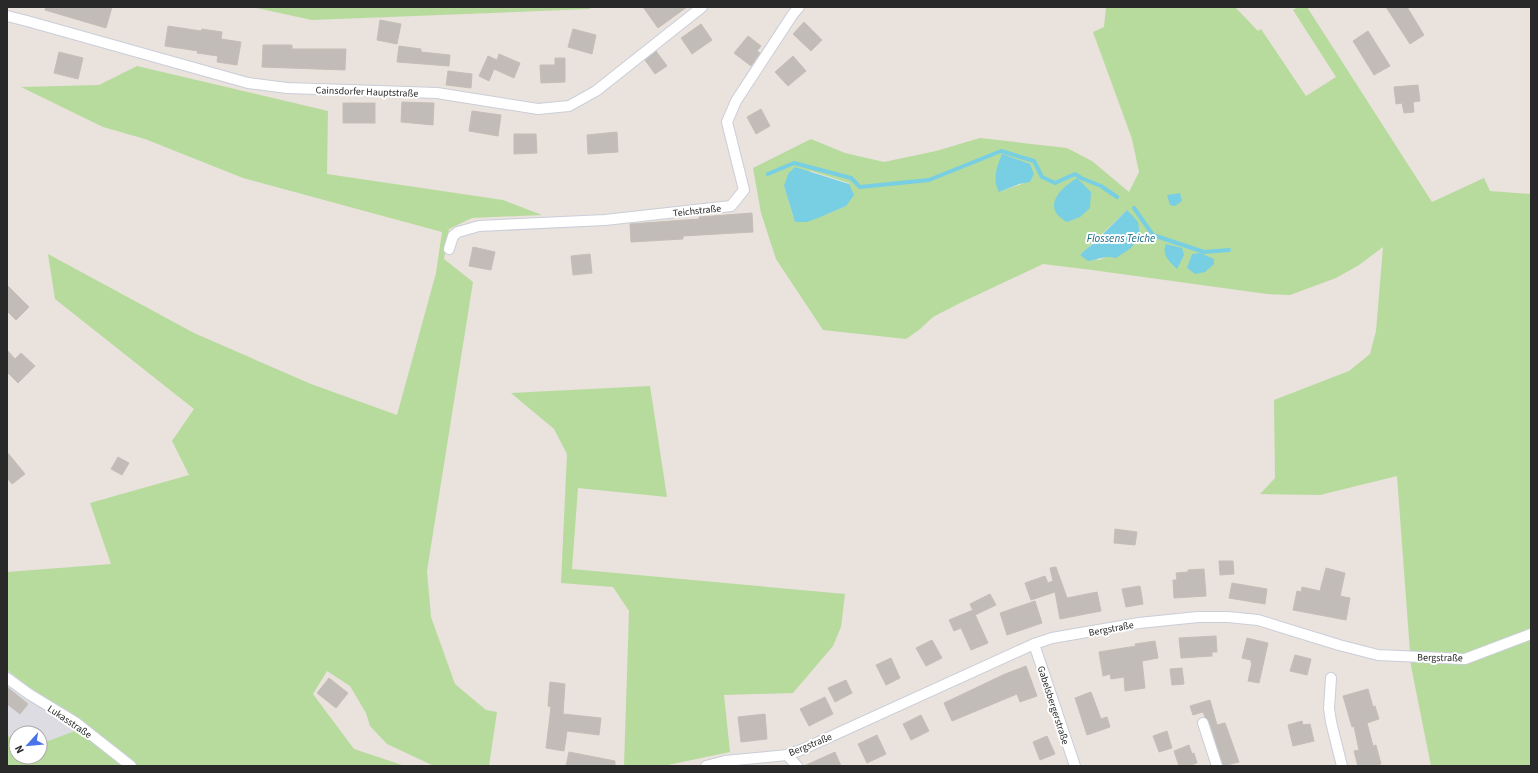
<svg xmlns="http://www.w3.org/2000/svg" width="1538" height="773" viewBox="0 0 1538 773" font-family="'Source Sans 3',sans-serif">
	<style>
		.industrial { fill: #dddce2 }
		.green { fill: #b7db9d; fill-rule: evenodd }
		.water { fill: #78cee2 }
		.lines { fill: none; stroke-linecap: round; stroke-linejoin: round }
		.stream { stroke: #78cee2; stroke-width: 4 }
		.building { fill: #c2bcb8; stroke: #c5beb6 }
		.street-casing { stroke: #caced9; stroke-width: 12 }
		.street { stroke: #fff; stroke-width: 10 }
		.labels { text-anchor: middle; stroke-width: 4; stroke-linejoin: round; paint-order: stroke }
		.street-label { font-size: 10px; fill: #292929; stroke: #fff }
		.water-label { font-size: 11px; font-style: italic; fill: #1a6d8b; stroke: #fff }
	</style>
	<rect width="100%" height="100%" fill="#eae2dc"/>
	<path class="industrial" d="M 7,670 L 75,722 L 89,726 L 40,744 L 40,733 L 16,733 L 16,746 L 7,734 Z"/>
	<g class="green">
		<path d="M 252,7 L 593,7 L 589,9 L 312,20 Z"/>
		<path d="M 1106,7 L 1235,7 L 1258,31 L 1261,29 L 1306,96 L 1336,77 L 1293,10 L 1298,7 L 1307,7 L 1432,202 L 1484,178 L 1490,191 L 1531,194 L 1531,766 L 1431,766 L 1411,666 L 1397,476 L 1320,495 L 1260,494 L 1275,478 L 1274,400 L 1349,371 L 1370,354 L 1376,331 L 1383,247 L 1359,265 L 1336,278 L 1290,295 L 1267,294 L 1092,270 L 1043,264 L 960,303 L 933,317 L 919,330 L 906,339 L 823,330 L 776,259 L 761,213 L 753,168 L 811,139 L 845,153 L 884,162 L 936,151 L 980,138 L 1067,148 L 1092,161 L 1129,192 L 1139,172 L 1132,139 L 1093,32 L 1104,27 ZM 811,171 L 849,183 L 846,206 C 828,213 814,221 795,222 L 784,186 ZM 1034,174 L 1030,181 L 999,192 ZM 1127,210 L 1108,256 L 1099,260 L 1080,255 Z"/>
		<path d="M 137,66 L 328,111 L 327,174 L 503,200 L 542,215 L 472,218 L 449,229 L 444,259 L 473,282 L 427,571 L 431,617 L 455,684 L 486,710 L 497,712 L 489,766 L 434,766 L 387,744 L 370,726 L 366,713 L 350,686 L 327,671 L 313,694 L 354,749 L 405,766 L 7,766 L 7,734 L 16,746 L 16,757 L 40,757 L 40,744 L 88,726 L 75,722 L 7,670 L 7,572 L 111,564 L 90,503 L 189,475 L 172,441 L 194,409 L 55,299 L 48,254 L 194,333 L 311,384 L 397,415 L 436,273 L 442,232 L 243,178 L 145,139 L 103,127 L 21,87 L 99,85 Z"/>
		<path d="M 650,386 L 667,497 L 578,488 L 572,569 L 845,594 L 841,627 L 833,646 L 793,693 L 724,695 L 730,752 L 663,766 L 624,766 L 629,611 L 613,587 L 561,583 L 567,454 L 554,429 L 511,393 Z"/>
	</g>
	<g class="water">
		<path d="M 1002,154 L 1030,164 L 1034,174 L 1030,182 L 1019,184 L 999,192 C 992,180 997,166 1002,154 Z"/>
		<path d="M 795,167 L 849,184 L 854,195 L 846,206 L 818,218 L 807,222 L 795,222 L 784,186 L 788,174 Z"/>
		<path d="M 1077,178 L 1091,192 L 1090,208 L 1080,217 L 1067,222 C 1041,208 1059,189 1077,178 Z"/>
		<path d="M 1180,193 L 1182,201 L 1175,206 L 1170,205 L 1167,195 Z"/>
		<path d="M 1127,210 L 1138,222 L 1140,237 L 1131,248 L 1116,258 C 1106,255 1099,259 1088,261 L 1080,255 L 1085,250 L 1094,243 Z"/>
		<path d="M 1166,244 L 1182,248 L 1184,255 L 1177,269 C 1170,262 1161,255 1166,244 Z"/>
		<path d="M 1200,253 L 1214,259 L 1214,264 L 1205,272 L 1195,274 L 1187,268 L 1192,254 Z"/>
	</g>
	<g class="lines">
		<g class="stream">
			<path d="M 768,174 L 794,163 L 851,178 L 860,187 L 929,180 L 1001,151 L 1034,161 L 1042,177 L 1055,183 L 1075,174 L 1081,178 L 1101,186 L 1117,197"/>
			<path d="M 1134,208 L 1153,235 L 1204,252 L 1229,250"/>
		</g>
	</g>
	<g class="building">
		<path d="M 46,7 L 112,7 L 106,28 L 45,10 Z"/>
		<path d="M 643,7 L 687,7 L 658,28 Z"/>
		<path d="M 1386,7 L 1407,7 L 1424,35 L 1410,44 Z"/>
		<path d="M 380,20 L 401,24 L 397,44 L 377,40 Z"/>
		<path d="M 804,22 L 822,40 L 811,51 L 793,34 Z"/>
		<path d="M 701,24 L 712,40 L 692,54 L 681,38 Z"/>
		<path d="M 168,26 L 201,31 L 202,29 L 222,32 L 221,39 L 241,42 L 237,65 L 217,62 L 218,56 L 197,53 L 198,51 L 165,46 Z"/>
		<path d="M 573,29 L 596,35 L 592,54 L 568,47 Z"/>
		<path d="M 1368,31 L 1390,66 L 1374,75 L 1353,41 Z"/>
		<path d="M 748,36 L 761,46 L 757,51 L 760,53 L 751,66 L 734,53 Z"/>
		<path d="M 263,45 L 292,45 L 292,49 L 346,49 L 345,70 L 262,67 Z"/>
		<path d="M 399,46 L 421,49 L 421,52 L 450,55 L 449,66 L 397,62 Z"/>
		<path d="M 656,51 L 667,66 L 655,74 L 645,60 Z"/>
		<path d="M 59,52 L 83,58 L 78,79 L 54,73 Z"/>
		<path d="M 499,54 L 520,63 L 514,78 L 494,69 L 489,81 L 479,76 L 488,56 L 497,60 Z"/>
		<path d="M 793,56 L 806,71 L 788,86 L 775,72 Z"/>
		<path d="M 555,58 L 565,58 L 565,82 L 541,83 L 540,65 L 555,65 Z"/>
		<path d="M 448,71 L 472,74 L 471,88 L 446,85 Z"/>
		<path d="M 1418,85 L 1420,101 L 1413,102 L 1414,112 L 1404,113 L 1402,103 L 1396,104 L 1394,87 Z"/>
		<path d="M 402,102 L 434,103 L 433,125 L 401,122 Z"/>
		<rect x="343" y="103" width="32" height="20"/>
		<path d="M 761,109 L 770,126 L 756,134 L 747,117 Z"/>
		<path d="M 472,111 L 501,115 L 498,136 L 469,131 Z"/>
		<path d="M 617,132 L 618,152 L 588,154 L 587,135 Z"/>
		<path d="M 514,134 L 536,134 L 537,153 L 514,154 Z"/>
		<path d="M 752,213 L 753,232 L 683,236 L 683,239 L 631,242 L 630,224 L 699,219 L 699,217 Z"/>
		<path d="M 473,247 L 495,252 L 491,270 L 469,266 Z"/>
		<path d="M 590,254 L 592,273 L 573,275 L 571,256 Z"/>
		<path d="M 7,285 L 29,307 L 16,320 L 7,311 Z"/>
		<path d="M 7,350 L 15,359 L 21,353 L 35,366 L 18,383 L 7,372 Z"/>
		<path d="M 7,452 L 25,474 L 12,484 L 7,478 Z"/>
		<path d="M 118,457 L 129,463 L 122,475 L 111,469 Z"/>
		<path d="M 1115,529 L 1137,532 L 1135,545 L 1114,543 Z"/>
		<path d="M 1219,561 L 1233,561 L 1234,574 L 1220,575 Z"/>
		<path d="M 1056,567 L 1067,598 L 1097,592 L 1101,611 L 1060,619 L 1055,592 L 1031,600 L 1025,583 L 1045,576 L 1048,583 L 1053,581 L 1050,568 Z"/>
		<path d="M 1326,568 L 1345,573 L 1340,596 L 1350,598 L 1346,620 L 1293,610 L 1297,591 L 1301,592 L 1302,587 L 1320,591 Z"/>
		<path d="M 1204,569 L 1206,596 L 1174,598 L 1173,580 L 1177,580 L 1176,573 L 1188,572 L 1188,570 Z"/>
		<path d="M 1232,583 L 1267,589 L 1265,604 L 1229,598 Z"/>
		<path d="M 1140,586 L 1143,604 L 1126,607 L 1122,589 Z"/>
		<path d="M 990,594 L 996,605 L 975,615 L 970,604 Z"/>
		<path d="M 1035,601 L 1042,623 L 1007,635 L 1000,613 Z"/>
		<path d="M 973,610 L 988,643 L 971,650 L 961,628 L 954,631 L 949,620 Z"/>
		<path d="M 1216,636 L 1217,652 L 1212,652 L 1212,656 L 1181,658 L 1179,638 Z"/>
		<path d="M 1247,638 L 1268,643 L 1259,683 L 1248,681 L 1252,663 L 1251,663 L 1251,660 L 1242,658 Z"/>
		<path d="M 932,640 L 942,658 L 926,666 L 916,648 Z"/>
		<path d="M 1155,641 L 1158,658 L 1142,661 L 1145,688 L 1125,691 L 1124,677 L 1111,679 L 1110,674 L 1103,676 L 1099,652 L 1136,646 L 1135,644 Z"/>
		<path d="M 1295,655 L 1311,659 L 1307,675 L 1290,671 Z"/>
		<path d="M 891,658 L 900,678 L 886,685 L 876,665 Z"/>
		<path d="M 1026,666 L 1037,696 L 1020,702 L 1017,694 L 952,721 L 944,703 L 1005,674 Z"/>
		<path d="M 1182,668 L 1184,684 L 1172,685 L 1170,669 Z"/>
		<path d="M 329,678 L 348,693 L 336,708 L 317,693 Z"/>
		<path d="M 846,680 L 852,693 L 835,702 L 828,688 Z"/>
		<path d="M 550,682 L 565,684 L 563,714 L 601,718 L 599,735 L 567,731 L 564,751 L 546,748 L 551,707 L 548,706 Z"/>
		<path d="M 7,687 L 28,704 L 20,714 L 7,704 Z"/>
		<path d="M 1368,689 L 1373,707 L 1375,706 L 1379,719 L 1367,723 L 1373,746 L 1376,745 L 1381,764 L 1373,766 L 1358,766 L 1354,751 L 1359,750 L 1354,726 L 1352,727 L 1343,696 Z"/>
		<path d="M 1091,692 L 1101,719 L 1107,717 L 1110,727 L 1087,735 L 1075,698 Z"/>
		<path d="M 825,697 L 833,714 L 809,726 L 800,709 Z"/>
		<path d="M 1210,700 L 1217,725 L 1225,723 L 1239,762 L 1223,766 L 1209,721 L 1205,717 L 1203,712 L 1193,715 L 1190,706 Z"/>
		<path d="M 765,714 L 767,739 L 741,742 L 738,717 Z"/>
		<path d="M 921,715 L 929,731 L 911,740 L 903,724 Z"/>
		<path d="M 1302,721 L 1303,725 L 1310,724 L 1314,741 L 1293,746 L 1288,725 Z"/>
		<path d="M 1167,731 L 1172,748 L 1159,752 L 1153,736 Z"/>
		<path d="M 877,735 L 886,754 L 867,763 L 858,744 Z"/>
		<path d="M 1047,736 L 1055,754 L 1040,760 L 1033,742 Z"/>
		<path d="M 1189,745 L 1192,754 L 1194,753 L 1197,763 L 1188,766 L 1179,766 L 1174,751 Z"/>
		<path d="M 569,752 L 615,761 L 615,766 L 566,766 Z"/>
		<path d="M 835,752 L 841,766 L 804,766 Z"/>
	</g>
	<g class="lines">
		<g class="street-casing">
			<g id="street">
				<path d="M 7,16 L 27,21 L 248,83 L 287,88 L 437,93 L 538,109 L 569,106 L 596,91 L 702,7"/>
				<path d="M 449,249 L 453,236 L 458,232 L 479,226 L 605,220 L 731,206 L 744,190 L 727,122 L 736,101 L 793,14 L 799,7"/>
				<path d="M 1034,644 L 1075,766"/>
				<path d="M 7,678 L 29,694 L 75,722 L 131,766"/>
				<path d="M 1331,678 L 1329,708 L 1331,722 L 1342,766"/>
				<path d="M 1203,723 L 1217,766"/>
				<path d="M 787,755 L 797,766"/>
				<path d="M 706,766 L 725,761 L 787,755 L 801,750 L 1034,644 L 1052,638 L 1139,623 L 1198,617 L 1228,617 L 1258,620 L 1339,645 L 1378,655 L 1465,659 L 1531,634"/>
			</g>
		</g>
		<use href="#street" class="street"/>
	</g>
	<g class="labels">
		<g class="street-label">
			<text transform="translate(367 91) rotate(2)" y="4">Cainsdorfer Hauptstraße</text>
			<text transform="translate(697 210) rotate(-6)" y="4">Teichstraße</text>
			<text transform="translate(1111 628) rotate(-10)" y="4">Bergstraße</text>
			<text transform="translate(1440 657) rotate(1)" y="4">Bergstraße</text>
			<text transform="translate(1054 705) rotate(72)" y="4">Gabelsbergerstraße</text>
			<text transform="translate(70 721) rotate(34)" y="4">Lukasstraße</text>
			<text transform="translate(810 744) rotate(-22)" y="4">Bergstraße</text>
		</g>
		<g class="water-label">
			<text x="1121" y="242">Flossens Teiche</text>
		</g>
	</g>
	<rect width="1538" height="773" fill="none" stroke="#292929" stroke-width="16"/>
	<g transform="translate(28 745) rotate(243)"><circle r="19" fill="#ffffff" stroke="#a9a9a9"/>
	<path d="M0-3L7 15L0 10L-7 15Z" fill="#4a73e8"/>
	<text y="-6" font-size="11" font-weight="bold" text-anchor="middle" fill="#292929">N</text>
	</g>
</svg>
